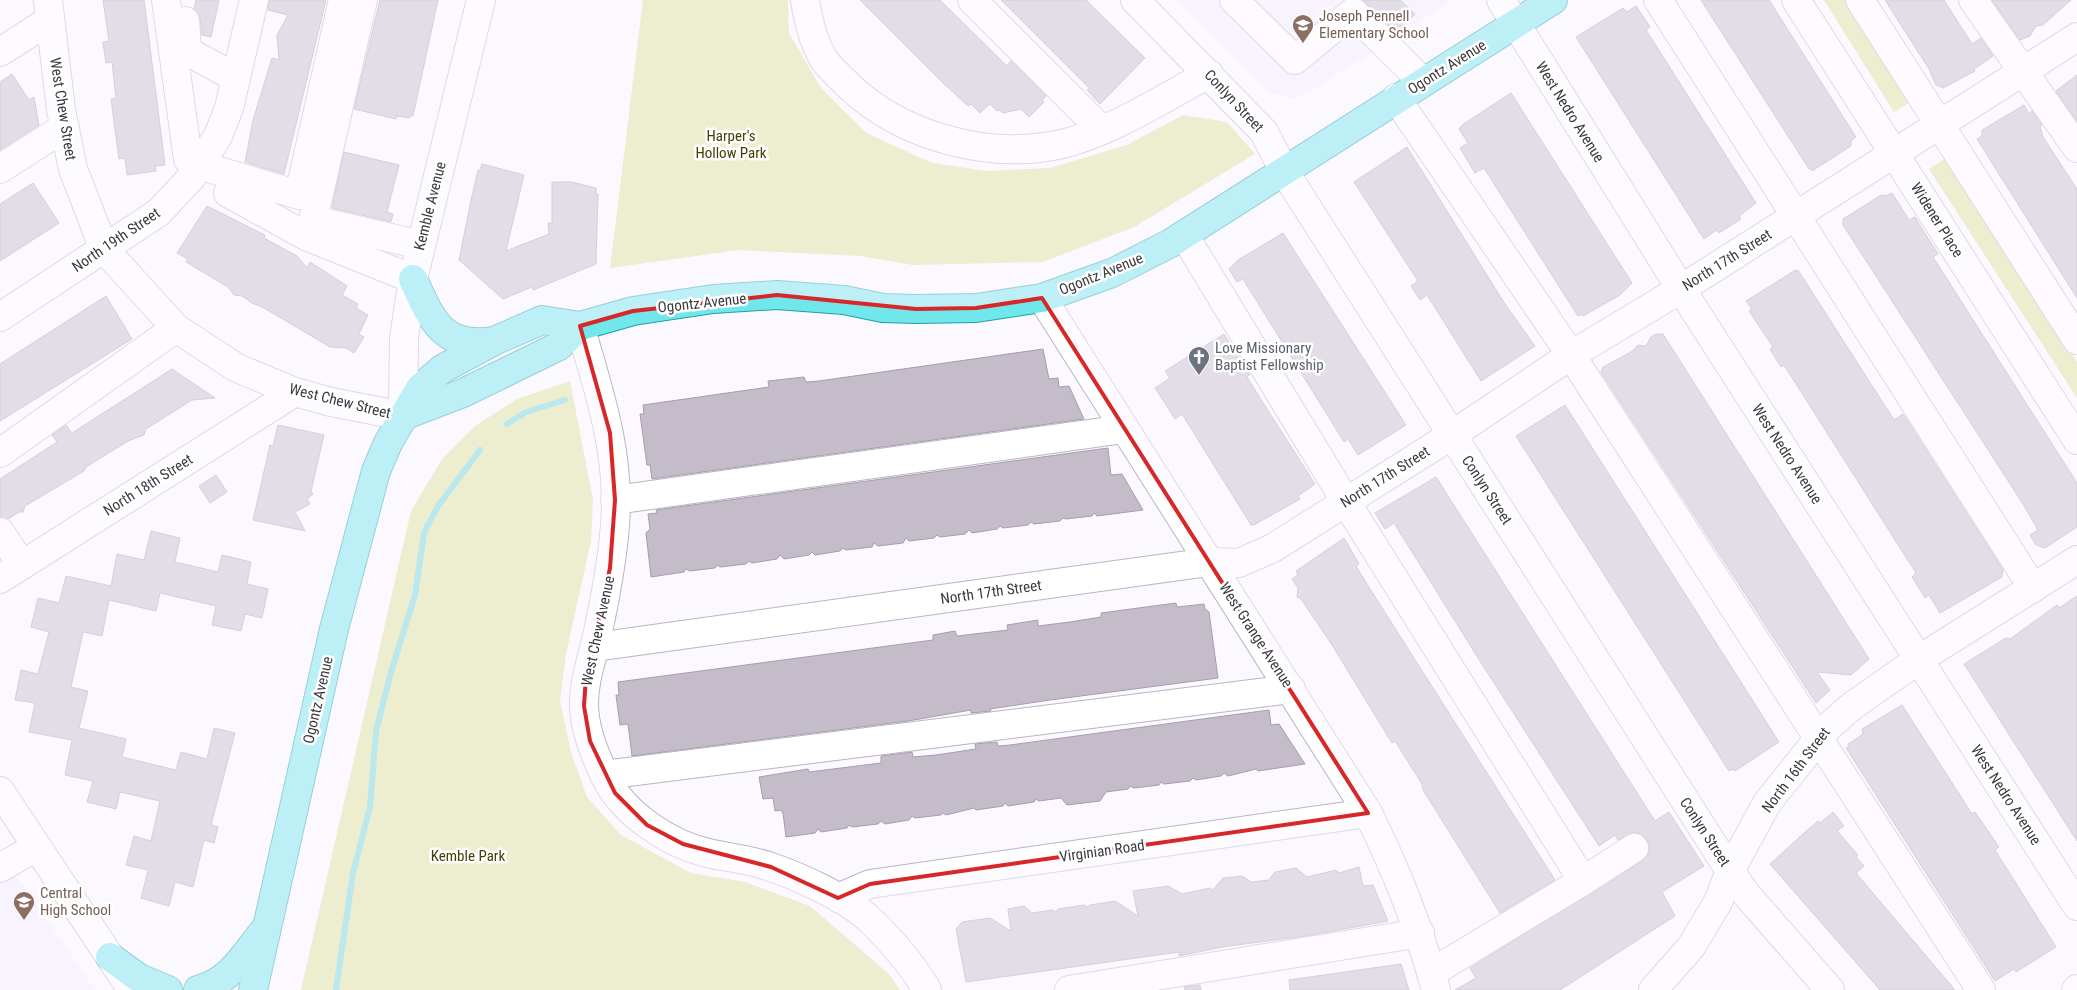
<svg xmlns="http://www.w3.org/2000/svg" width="2077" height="990" viewBox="0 0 2077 990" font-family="'Roboto Condensed',sans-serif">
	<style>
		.education { fill: #f1edff }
		.green { fill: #dbdf97 }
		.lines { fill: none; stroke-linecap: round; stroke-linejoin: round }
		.stream { stroke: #6cd6d7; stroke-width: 6 }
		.building { fill: #c5bcca; stroke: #a69eab }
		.minor-casing { stroke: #bab5c3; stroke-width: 30 }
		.major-casing { stroke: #20a0a5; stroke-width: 30 }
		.minor { stroke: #fff; stroke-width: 28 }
		.major { stroke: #70e7ea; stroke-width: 28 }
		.marked { fill: none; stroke: #d62828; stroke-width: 4; stroke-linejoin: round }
		.labels { text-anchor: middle; stroke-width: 5; stroke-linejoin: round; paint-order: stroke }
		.education-label { font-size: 15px; fill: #785e54; stroke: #fff; text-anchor: start }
		.street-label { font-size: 15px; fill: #3b393e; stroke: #fff }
		.park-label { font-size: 15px; fill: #404205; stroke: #fff }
		.worship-label { font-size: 15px; fill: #5b616d; stroke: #fff; text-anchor: start }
	</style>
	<rect width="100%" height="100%" fill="#fbf8ff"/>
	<g class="education">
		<path d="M 1178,0 L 1453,0 L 1316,88 L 1294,98 L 1270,93 Z"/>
		<path d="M 0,852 L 95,990 L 0,990 Z"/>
	</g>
	<g class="green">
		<path d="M 643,0 L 788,0 L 789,33 L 821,88 L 866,133 L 932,163 L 987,171 L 1050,168 L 1127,145 L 1183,115 L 1227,122 L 1255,154 L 1134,227 L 1043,262 L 913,265 L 860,256 L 738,250 L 610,268 Z"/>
		<path d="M 1824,0 L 1847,0 L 1911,102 L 1894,112 Z"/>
		<path d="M 1946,158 L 2077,362 L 2077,398 L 1929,169 Z"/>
		<path d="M 570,381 L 593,500 L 591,541 L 566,654 L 560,701 L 571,752 L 587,797 L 621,835 L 691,873 L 745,882 L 810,906 L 889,974 L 900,990 L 301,990 L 411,511 L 442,459 L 475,426 L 517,399 Z"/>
	</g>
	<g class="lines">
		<g class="stream">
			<path d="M 507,424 L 526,412 L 565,400"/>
			<path d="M 336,990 L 353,873 L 370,807 L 376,731 L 391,672 L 415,595 L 424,533 L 438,506 L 480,450"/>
		</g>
	</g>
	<g class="building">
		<path d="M 103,0 L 144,0 L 165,165 L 155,166 L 156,171 L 127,175 L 125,158 L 119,159 L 111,99 L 116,98 L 112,62 L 106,63 L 103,42 L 109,41 Z"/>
		<path d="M 196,0 L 219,0 L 211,37 L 202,35 L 200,19 L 194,9 Z"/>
		<path d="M 269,0 L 326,0 L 284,174 L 245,162 L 253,120 L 272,58 L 279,60 L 277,35 L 288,15 L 268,10 Z"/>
		<path d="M 380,0 L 438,0 L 413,116 L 410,115 L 410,118 L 397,116 L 396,119 L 354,109 Z"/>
		<path d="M 860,0 L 940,0 L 1007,66 L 1011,61 L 1046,96 L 1042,100 L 1044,102 L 1029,117 L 1021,109 L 1003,113 L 999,110 L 997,111 L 990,104 L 980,113 L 971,104 L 968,106 L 943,83 Z"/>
		<path d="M 1001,0 L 1086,0 L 1145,58 L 1100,104 L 1087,90 L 1089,88 Z"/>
		<path d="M 1363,0 L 1400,0 L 1415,14 L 1396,33 Z"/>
		<path d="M 1701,0 L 1769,0 L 1856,137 L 1851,141 L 1851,146 L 1812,171 L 1811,168 L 1809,169 Z"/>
		<path d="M 1885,0 L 1944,0 L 1972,44 L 1981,38 L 1993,56 L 1974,69 L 1975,71 L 1943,88 L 1936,85 L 1929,69 Z"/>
		<path d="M 1992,0 L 2071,0 L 2043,25 L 2036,26 L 2030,36 L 2020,40 Z"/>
		<path d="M 1636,6 L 1650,27 L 1646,30 L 1756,203 L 1739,216 L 1741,219 L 1719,233 L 1716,230 L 1704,239 L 1576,37 L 1623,8 L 1627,12 Z"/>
		<path d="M 12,74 L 29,100 L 34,97 L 39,125 L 0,150 L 0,82 Z"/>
		<path d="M 2077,75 L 2077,121 L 2056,91 Z"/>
		<path d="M 1511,93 L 1632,283 L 1620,295 L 1583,316 L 1582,314 L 1578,316 L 1569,302 L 1484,168 L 1475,173 L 1460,148 L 1468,143 L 1459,129 L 1462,125 Z"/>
		<path d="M 2024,105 L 2029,114 L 2032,111 L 2042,125 L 2040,127 L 2043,137 L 2077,189 L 2077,298 L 1977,139 L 1982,136 L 1982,130 Z"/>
		<path d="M 1407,147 L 1505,304 L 1535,346 L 1481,381 L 1427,295 L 1420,300 L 1411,286 L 1418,281 L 1354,182 Z"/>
		<path d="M 344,152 L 399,165 L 387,212 L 393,214 L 391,222 L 332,208 Z"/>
		<path d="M 482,164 L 524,175 L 506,251 L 549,234 L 548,223 L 552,223 L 552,182 L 572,182 L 596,188 L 596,194 L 598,194 L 596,264 L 533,290 L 532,287 L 503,299 L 459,260 L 470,205 L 478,170 L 480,170 Z"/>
		<path d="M 33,183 L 59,223 L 0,261 L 0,204 Z"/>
		<path d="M 1892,193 L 1909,220 L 1915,217 L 1921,227 L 1938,254 L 1933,257 L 2077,483 L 2077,527 L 2045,548 L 2036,545 L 2030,535 L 2038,530 L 2023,504 L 1843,225 L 1843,219 L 1881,195 L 1886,196 Z"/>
		<path d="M 207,206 L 265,235 L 264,238 L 297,256 L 307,268 L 310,262 L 347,286 L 342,295 L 358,304 L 356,308 L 368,315 L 359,334 L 364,337 L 354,353 L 346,348 L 330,347 L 264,308 L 252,303 L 242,296 L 234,295 L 228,287 L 186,262 L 188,259 L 177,253 Z"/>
		<path d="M 1283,233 L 1406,425 L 1358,455 L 1348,439 L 1344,442 L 1243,279 L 1237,282 L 1229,269 L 1238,260 Z"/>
		<path d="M 1798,270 L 1894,420 L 1903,414 L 2003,570 L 2002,577 L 1940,613 L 1929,595 L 1925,598 L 1919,588 L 1912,577 L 1916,573 L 1784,365 L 1781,367 L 1776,359 L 1770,349 L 1773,347 L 1749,311 L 1752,309 L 1746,301 L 1794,271 Z"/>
		<path d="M 106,296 L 132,339 L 0,421 L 0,364 Z"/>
		<path d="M 1224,334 L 1250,374 L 1247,377 L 1260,398 L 1315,484 L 1298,496 L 1300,499 L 1254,525 L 1251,525 L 1182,414 L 1175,419 L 1155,388 L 1170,378 L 1165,371 Z"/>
		<path d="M 1656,334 L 1663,334 L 1869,659 L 1851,675 L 1817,672 L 1830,690 L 1816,703 L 1601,372 L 1603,367 L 1631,352 L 1638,345 L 1646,346 L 1651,337 Z"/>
		<path d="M 1043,349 L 1049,379 L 1058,378 L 1059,387 L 1069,386 L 1084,419 L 652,479 L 650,465 L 647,465 L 640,414 L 644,414 L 643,405 L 769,387 L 768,381 L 804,377 L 806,382 L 819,381 Z"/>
		<path d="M 172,369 L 215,398 L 192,400 L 146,429 L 144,435 L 128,441 L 86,467 L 84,471 L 25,506 L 23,512 L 19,512 L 8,519 L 0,517 L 0,479 L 57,442 L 52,435 L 66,425 L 72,433 Z"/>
		<path d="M 1565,405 L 1779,742 L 1735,771 L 1734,769 L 1729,771 L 1516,436 Z"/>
		<path d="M 278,425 L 324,435 L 311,491 L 313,494 L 307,499 L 310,504 L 295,512 L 305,531 L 253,520 L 270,445 L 273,446 Z"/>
		<path d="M 1108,448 L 1111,475 L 1122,474 L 1143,510 L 1097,516 L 1094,513 L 1092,516 L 1066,519 L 1063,518 L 1060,521 L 1034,524 L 1031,522 L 1028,525 L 1003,528 L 1000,526 L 997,529 L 972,533 L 969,530 L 965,534 L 940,537 L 937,535 L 934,538 L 909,541 L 906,538 L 903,543 L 878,546 L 874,543 L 872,547 L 846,550 L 843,548 L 840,551 L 815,555 L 812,552 L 809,555 L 784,559 L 780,555 L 777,559 L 752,563 L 749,561 L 746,564 L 720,567 L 717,565 L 715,568 L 690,571 L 686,569 L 684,572 L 651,577 L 646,533 L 650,529 L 648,514 L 657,513 L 656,510 Z"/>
		<path d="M 216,475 L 227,492 L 210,503 L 199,486 Z"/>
		<path d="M 1436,477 L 1655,821 L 1669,812 L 1704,866 L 1662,892 L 1675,916 L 1560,990 L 1455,990 L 1476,978 L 1470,968 L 1642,861 L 1648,855 L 1650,847 L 1647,840 L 1642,834 L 1634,832 L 1618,840 L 1615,835 L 1599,846 L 1478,658 L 1394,523 L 1385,529 L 1375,513 Z"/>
		<path d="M 151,531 L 180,538 L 175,562 L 218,572 L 222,555 L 251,562 L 247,584 L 268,589 L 262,618 L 245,614 L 241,631 L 212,625 L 216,606 L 160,593 L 156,611 L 109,600 L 102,636 L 83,632 L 71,687 L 88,691 L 79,728 L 126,739 L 122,757 L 176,770 L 181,752 L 207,759 L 214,728 L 235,733 L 211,825 L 218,827 L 214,843 L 204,840 L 193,887 L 175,882 L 169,906 L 141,898 L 148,870 L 126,865 L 134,836 L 151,841 L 160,801 L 120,792 L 116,809 L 87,802 L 93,781 L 65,775 L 72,740 L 29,732 L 35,703 L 15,700 L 21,670 L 38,674 L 49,632 L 31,627 L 38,598 L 59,603 L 66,576 L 111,586 L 117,554 L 144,560 Z"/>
		<path d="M 1344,538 L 1359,564 L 1356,566 L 1372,592 L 1555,880 L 1500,913 L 1423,790 L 1422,784 L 1395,741 L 1392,743 L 1332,645 L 1301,599 L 1297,597 L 1298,588 L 1292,579 L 1298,575 L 1296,571 Z"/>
		<path d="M 2077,596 L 2077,841 L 1964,664 L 2006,638 L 2010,639 L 2057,605 L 2059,608 Z"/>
		<path d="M 1176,603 L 1177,607 L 1204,604 L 1205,609 L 1209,612 L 1218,678 L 1050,700 L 990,709 L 991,711 L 971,713 L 971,710 L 908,721 L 632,756 L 628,724 L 620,725 L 616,695 L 619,695 L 618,682 L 933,640 L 933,635 L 955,631 L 957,636 L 1008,630 L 1007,625 L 1038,620 L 1038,626 L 1070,622 L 1101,617 L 1101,613 Z"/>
		<path d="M 1902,705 L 1972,814 L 1975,812 L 1999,847 L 1995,850 L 2056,947 L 2016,972 L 2014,969 L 1995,981 L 1846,748 L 1849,746 L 1848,744 L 1863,734 L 1862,729 Z"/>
		<path d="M 1269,710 L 1271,725 L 1279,724 L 1305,764 L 1258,771 L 1256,769 L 1228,776 L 1224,773 L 1221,776 L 1196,780 L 1193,778 L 1190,781 L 1164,784 L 1161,782 L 1159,785 L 1134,788 L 1130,786 L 1128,789 L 1106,792 L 1100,801 L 1067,805 L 1061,798 L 1039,801 L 1036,799 L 1034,802 L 1008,806 L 1005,803 L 1003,806 L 976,810 L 974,808 L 946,815 L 943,813 L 941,815 L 915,818 L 912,816 L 909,820 L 885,824 L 881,821 L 878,824 L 852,827 L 849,825 L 847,828 L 821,832 L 818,829 L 815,833 L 786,837 L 783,813 L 781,810 L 775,811 L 773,798 L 763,799 L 759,777 L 808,769 L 809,772 L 881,763 L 881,756 L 912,752 L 913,757 L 936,755 L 976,749 L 975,744 L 997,742 L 998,746 L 1010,745 Z"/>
		<path d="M 1833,812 L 1844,826 L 1837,831 L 1858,855 L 1856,857 L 1864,866 L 1856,873 L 1955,990 L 1880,990 L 1770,864 L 1804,833 L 1818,821 L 1820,823 Z"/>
		<path d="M 1359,867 L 1363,886 L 1373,885 L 1388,921 L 1305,936 L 1222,947 L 1179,956 L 1179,952 L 966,982 L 956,929 L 962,922 L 990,918 L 1011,931 L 1008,909 L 1024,906 L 1032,913 L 1053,910 L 1056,912 L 1058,909 L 1084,905 L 1087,907 L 1090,905 L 1115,901 L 1138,916 L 1133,891 L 1168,886 L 1182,894 L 1210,888 L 1213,890 L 1223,878 L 1242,876 L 1251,882 L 1269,880 L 1275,872 L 1296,868 L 1307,877 L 1336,870 L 1339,873 Z"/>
		<path d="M 1401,964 L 1409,990 L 1290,990 L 1289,980 Z"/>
		<path d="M 1200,985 L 1201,990 L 1185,990 L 1184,987 Z"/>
	</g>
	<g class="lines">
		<g class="minor-casing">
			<g id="minor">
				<path d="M 48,0 L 61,110 L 73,169 L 104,249 L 176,328 L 237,368 L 295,392 L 331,402 L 403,416 L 404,338 L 413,279 L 481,0"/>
				<path d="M 166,0 L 188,159 L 199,165 L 299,195 L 343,0"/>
				<path d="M 363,0 L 313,220 L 421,245"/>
				<path d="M 805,0 C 808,20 814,44 825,61 C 829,67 835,72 840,77 C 894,135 986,161 1062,144 C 1112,132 1163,98 1209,74"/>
				<path d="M 972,0 L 1102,130"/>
				<path d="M 1135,0 L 1264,132 L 1284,171 L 1730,871 L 1746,894 L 1830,990"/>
				<path d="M 1234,0 L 1295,60 L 1353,12 L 1423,82"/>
				<path d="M 1501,0 L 1681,289 L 2077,906"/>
				<path d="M 1658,0 L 2033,588"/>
				<path d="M 1796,0 L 2077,440"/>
				<path d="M 1860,0 L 2077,340"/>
				<path d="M 1973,0 L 2077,148"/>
				<path d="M 185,21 L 187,51 L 236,78"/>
				<path d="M 0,52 L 50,20"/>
				<path d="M 1396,98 L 1571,355 L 1981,990"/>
				<path d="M 0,169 L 65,127"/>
				<path d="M 228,193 L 306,236 L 413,279"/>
				<path d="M 1184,235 L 1346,502 L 1583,881 L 1431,973"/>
				<path d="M 1042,298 L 1368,813 C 1398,874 1418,925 1436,990"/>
				<path d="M 0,317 L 158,213 L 190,179 L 218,136 L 229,108 L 254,0"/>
				<path d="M 580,326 C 599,391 621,456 615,525 C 612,565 604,605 595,645 C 590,665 584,683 584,704 C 584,727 594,753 604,774 C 622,814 670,845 712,854 C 732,858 752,860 771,867 C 800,877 844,897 867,917 C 889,938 912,964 927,990"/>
				<path d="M 0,453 L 176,328"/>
				<path d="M 615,500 L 1124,429"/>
				<path d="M 0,532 L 22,565"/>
				<path d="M 0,579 L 295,392"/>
				<path d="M 595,647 L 1209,562 L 1239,563 L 1273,548 L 1452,435 L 1571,355 L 1681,289 L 2077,37"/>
				<path d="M 604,775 L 1291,689"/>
				<path d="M 0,791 L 132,990"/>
				<path d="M 0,868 L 36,847"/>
				<path d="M 1583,881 L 1634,848"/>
				<path d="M 838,898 L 870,884 L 1368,813"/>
				<path d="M 1069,990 L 1420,933"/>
				<path d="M 1653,990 L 1691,947 L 1718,902 L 1730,871 L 1767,803 L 1827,728 L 1852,706 L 1918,660 L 2077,560"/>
				<path d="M 2076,990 L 2077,989"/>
			</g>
		</g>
		<g class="major-casing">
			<g id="major">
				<path d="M 413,279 C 431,319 442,349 493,341"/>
				<path d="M 403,416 L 463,393 L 559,346 L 580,326"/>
				<path d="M 110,957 L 139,978 L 168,990"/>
				<path d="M 198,990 C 230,981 243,957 262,933"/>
				<path d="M 253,990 L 334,629 L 376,471 L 388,443 L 420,388 L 442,369 L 494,341 L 542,320 L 580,326 L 633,311 L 713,299 L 777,295 L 844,300 L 883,308 L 916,309 L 976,308 L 1042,298 L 1112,273 L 1171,243 L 1553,0"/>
			</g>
		</g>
		<use href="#minor" class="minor"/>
		<use href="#major" class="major"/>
	</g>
	<path d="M0 0H2077V990H0ZM 777,295 L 916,309 L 976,308 L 1042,298 L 1368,813 L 870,884 L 838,898 L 771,867 L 683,844 L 647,825 L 615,793 L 590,741 L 584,706 L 586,676 L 610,568 L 615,500 L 610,433 L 580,326 L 633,311 Z" fill="#fbf8ff" fill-opacity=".55" fill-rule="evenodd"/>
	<path class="marked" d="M 777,295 L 916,309 L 976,308 L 1042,298 L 1368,813 L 870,884 L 838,898 L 771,867 L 683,844 L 647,825 L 615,793 L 590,741 L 584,706 L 586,676 L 610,568 L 615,500 L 610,433 L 580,326 L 633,311 Z"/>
	<defs>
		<g id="school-pin" transform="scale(1.125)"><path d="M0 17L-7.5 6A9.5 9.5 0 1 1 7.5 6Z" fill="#8d6e63" stroke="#fff"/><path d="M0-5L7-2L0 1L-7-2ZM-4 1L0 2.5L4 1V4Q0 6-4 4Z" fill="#fff"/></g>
		<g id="church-pin" transform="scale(1.125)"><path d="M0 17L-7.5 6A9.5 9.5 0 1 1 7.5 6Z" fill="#6b7280" stroke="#fff"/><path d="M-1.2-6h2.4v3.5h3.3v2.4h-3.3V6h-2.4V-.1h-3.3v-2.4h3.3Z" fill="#fff"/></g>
	</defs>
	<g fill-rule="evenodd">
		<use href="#school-pin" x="1303" y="25"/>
		<use href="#church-pin" x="1199" y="357"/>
		<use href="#school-pin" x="24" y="902"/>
	</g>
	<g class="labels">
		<g class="education-label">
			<text x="1319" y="21">Joseph Pennell<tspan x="1319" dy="17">Elementary School</tspan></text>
			<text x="40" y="898">Central<tspan x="40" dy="17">High School</tspan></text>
		</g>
		<g class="street-label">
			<text transform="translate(1447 67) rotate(-32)" y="5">Ogontz Avenue</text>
			<text transform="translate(1234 101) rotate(47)" y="5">Conlyn Street</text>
			<text transform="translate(63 109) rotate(81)" y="5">West Chew Street</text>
			<text transform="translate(1570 112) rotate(58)" y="5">West Nedro Avenue</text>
			<text transform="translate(430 206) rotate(-76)" y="5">Kemble Avenue</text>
			<text transform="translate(1937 220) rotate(58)" y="5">Widener Place</text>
			<text transform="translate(116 240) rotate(-34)" y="5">North 19th Street</text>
			<text transform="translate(1727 260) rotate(-32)" y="5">North 17th Street</text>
			<text transform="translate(1101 274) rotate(-22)" y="5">Ogontz Avenue</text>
			<text transform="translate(702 303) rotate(-6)" y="5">Ogontz Avenue</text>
			<text transform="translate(340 401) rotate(14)" y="5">West Chew Street</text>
			<text transform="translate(1787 454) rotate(57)" y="5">West Nedro Avenue</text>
			<text transform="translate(1385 477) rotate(-32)" y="5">North 17th Street</text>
			<text transform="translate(148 485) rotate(-32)" y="5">North 18th Street</text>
			<text transform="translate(1487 490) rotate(57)" y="5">Conlyn Street</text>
			<text transform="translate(991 592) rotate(-8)" y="5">North 17th Street</text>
			<text transform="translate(598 631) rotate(-78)" y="5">West Chew Avenue</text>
			<text transform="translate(1256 635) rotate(57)" y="5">West Grange Avenue</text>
			<text transform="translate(318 700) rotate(-77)" y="5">Ogontz Avenue</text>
			<text transform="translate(1796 770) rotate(-53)" y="5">North 16th Street</text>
			<text transform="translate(2006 795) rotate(57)" y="5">West Nedro Avenue</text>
			<text transform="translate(1705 832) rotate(57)" y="5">Conlyn Street</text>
			<text transform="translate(1102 851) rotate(-8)" y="5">Virginian Road</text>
		</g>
		<g class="park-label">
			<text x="731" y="141">Harper's<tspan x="731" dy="17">Hollow Park</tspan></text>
			<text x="468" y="861">Kemble Park</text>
		</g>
		<g class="worship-label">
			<text x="1215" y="353">Love Missionary<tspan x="1215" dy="17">Baptist Fellowship</tspan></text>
		</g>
	</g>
</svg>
